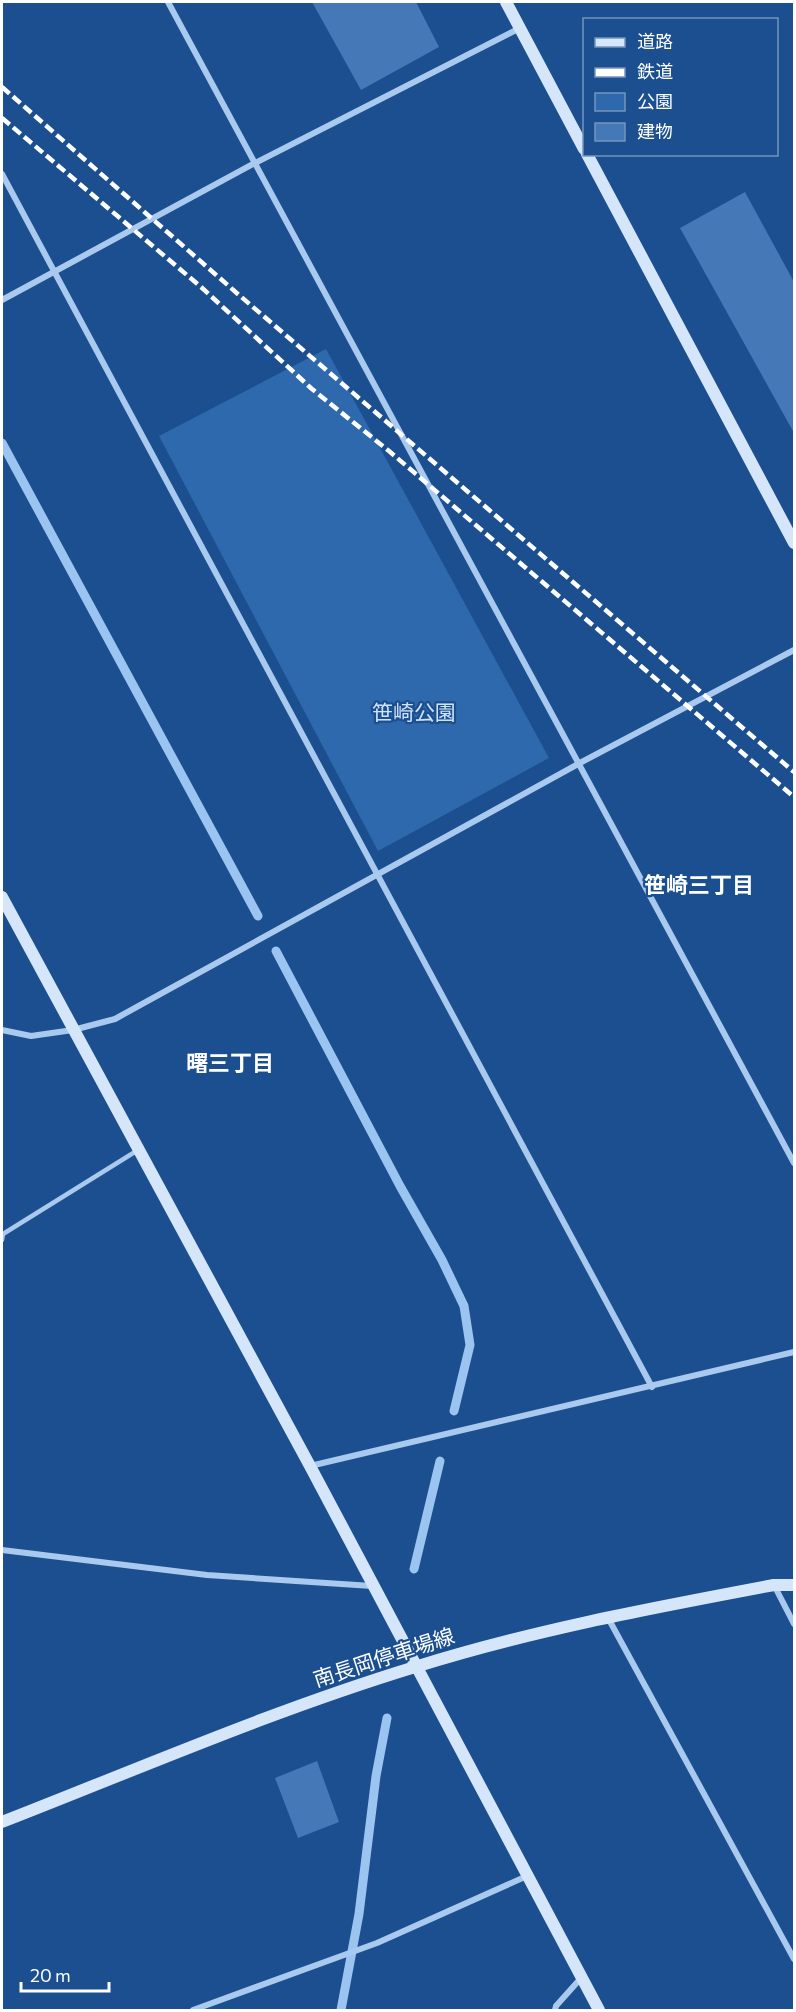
<svg xmlns="http://www.w3.org/2000/svg" width="796" height="2012" viewBox="0 0 796 2012" font-family="Commissioner,'Noto Sans JP',sans-serif">
	<style>
		.green { fill: #2e69ad }
		.lines { fill: none; stroke-linecap: round; stroke-linejoin: round }
		.stream { stroke: #9cc4f0; stroke-width: 9 }
		.building { fill: #4478b7 }
		.lane { stroke: #a9c9ee; stroke-width: 4.5 }
		.street { stroke: #a9c9ee; stroke-width: 6 }
		.secondary { stroke: #d6e6fa; stroke-width: 12 }
		.rail { stroke: #fff; stroke-width: 4.5; stroke-dasharray: 10 4.5; stroke-linecap: butt }
		.labels { text-anchor: middle; stroke-width: 4.5; stroke-linejoin: round; paint-order: stroke }
		.park-label { font-size: 21px; fill: #cfe3fa; stroke: #1b4f8f }
		.street-label { font-size: 21px; fill: #fff; stroke: #1b4f8f }
		.neighbourhood-label { font-size: 22px; font-weight: bold; fill: #fff; stroke: #1b4f8f }
	</style>
	<rect width="100%" height="100%" fill="#1b4f8f"/>
	<path class="green" d="M 326,349 L 549,758 L 378,851 L 159,436 Z"/>
	<g class="lines">
		<g class="stream">
			<path d="M 2,443 L 258,916"/>
			<path d="M 276,951 L 400,1186 L 442,1260 L 464,1306 L 470,1345 L 454,1411"/>
			<path d="M 414,1569 L 440,1461"/>
			<path d="M 341,2010 L 359,1914 L 376,1776 L 387,1718"/>
		</g>
	</g>
	<g class="building">
		<path d="M 312,2 L 416,2 L 439,47 L 361,90 Z"/>
		<path d="M 745,192 L 794,282 L 794,433 L 680,228 Z"/>
		<path d="M 317,1761 L 339,1822 L 298,1838 L 275,1778 Z"/>
	</g>
	<g class="lines">
		<path class="lane" d="M 2,1240 L 3,1234 L 138,1150"/>
		<g class="street">
			<path d="M 168,2 L 794,1163"/>
			<path d="M 2,174 L 652,1387"/>
			<path d="M 2,300 L 255,163 L 520,28"/>
			<path d="M 2,1030 L 31,1036 L 73,1030 L 115,1019 L 578,764 L 794,650"/>
			<path d="M 310,1466 L 794,1352"/>
			<path d="M 2,1550 L 207,1575 L 372,1586"/>
			<path d="M 774,1585 L 794,1624"/>
			<path d="M 607,1616 L 794,1959"/>
			<path d="M 193,2010 L 377,1943 L 527,1876"/>
			<path d="M 555,2010 L 556,2006 L 581,1978"/>
		</g>
		<g class="secondary">
			<path d="M 506,2 L 584,149"/>
			<path d="M 587,154 L 794,543"/>
			<path d="M 2,897 L 310,1466 L 599,2010"/>
			<path d="M 2,1822 C 138,1769 274,1710 415,1667 C 533,1630 652,1608 774,1585 L 794,1585"/>
		</g>
		<g class="rail">
			<path d="M 2,87 L 239,295 L 794,772"/>
			<path d="M 2,118 L 201,287 L 312,389 L 389,451 L 794,797"/>
		</g>
	</g>
	<g class="labels">
		<g class="park-label">
			<text x="414" y="720">笹崎公園</text>
		</g>
		<g class="street-label">
			<text transform="translate(384 1658) rotate(-18)" y="7">南長岡停車場線</text>
		</g>
		<g class="neighbourhood-label">
			<text x="699" y="893">笹崎三丁目</text>
			<text x="230" y="1071">曙三丁目</text>
		</g>
	</g>
	<rect width="796" height="2012" fill="none" stroke="#ffffff" stroke-width="6"/>
	<rect x="583" y="18" width="195" height="138" fill="#1b4f8f" stroke="#7695bc" stroke-width="1.5"/>
	<rect x="595" y="38" width="30" height="9" fill="#d6e6fa" stroke="#7695bc" stroke-width="1.5"/>
	<text x="637" y="48" font-size="18" fill="#ffffff">道路</text>
	<rect x="595" y="68" width="30" height="9" fill="#ffffff" stroke="#7695bc" stroke-width="1.5"/>
	<text x="637" y="78" font-size="18" fill="#ffffff">鉄道</text>
	<rect x="595" y="93" width="30" height="18" fill="#2e69ad" stroke="#7695bc" stroke-width="1.5"/>
	<text x="637" y="108" font-size="18" fill="#ffffff">公園</text>
	<rect x="595" y="123" width="30" height="18" fill="#4478b7" stroke="#7695bc" stroke-width="1.5"/>
	<text x="637" y="138" font-size="18" fill="#ffffff">建物</text>
	<path d="M21 1982v9h88v-9" fill="none" stroke="#ffffff" stroke-width="3"/>
	<text x="30" y="1982" font-size="18" fill="#ffffff" stroke="#1b4f8f" stroke-width="4.5" paint-order="stroke">20 m</text>
</svg>
